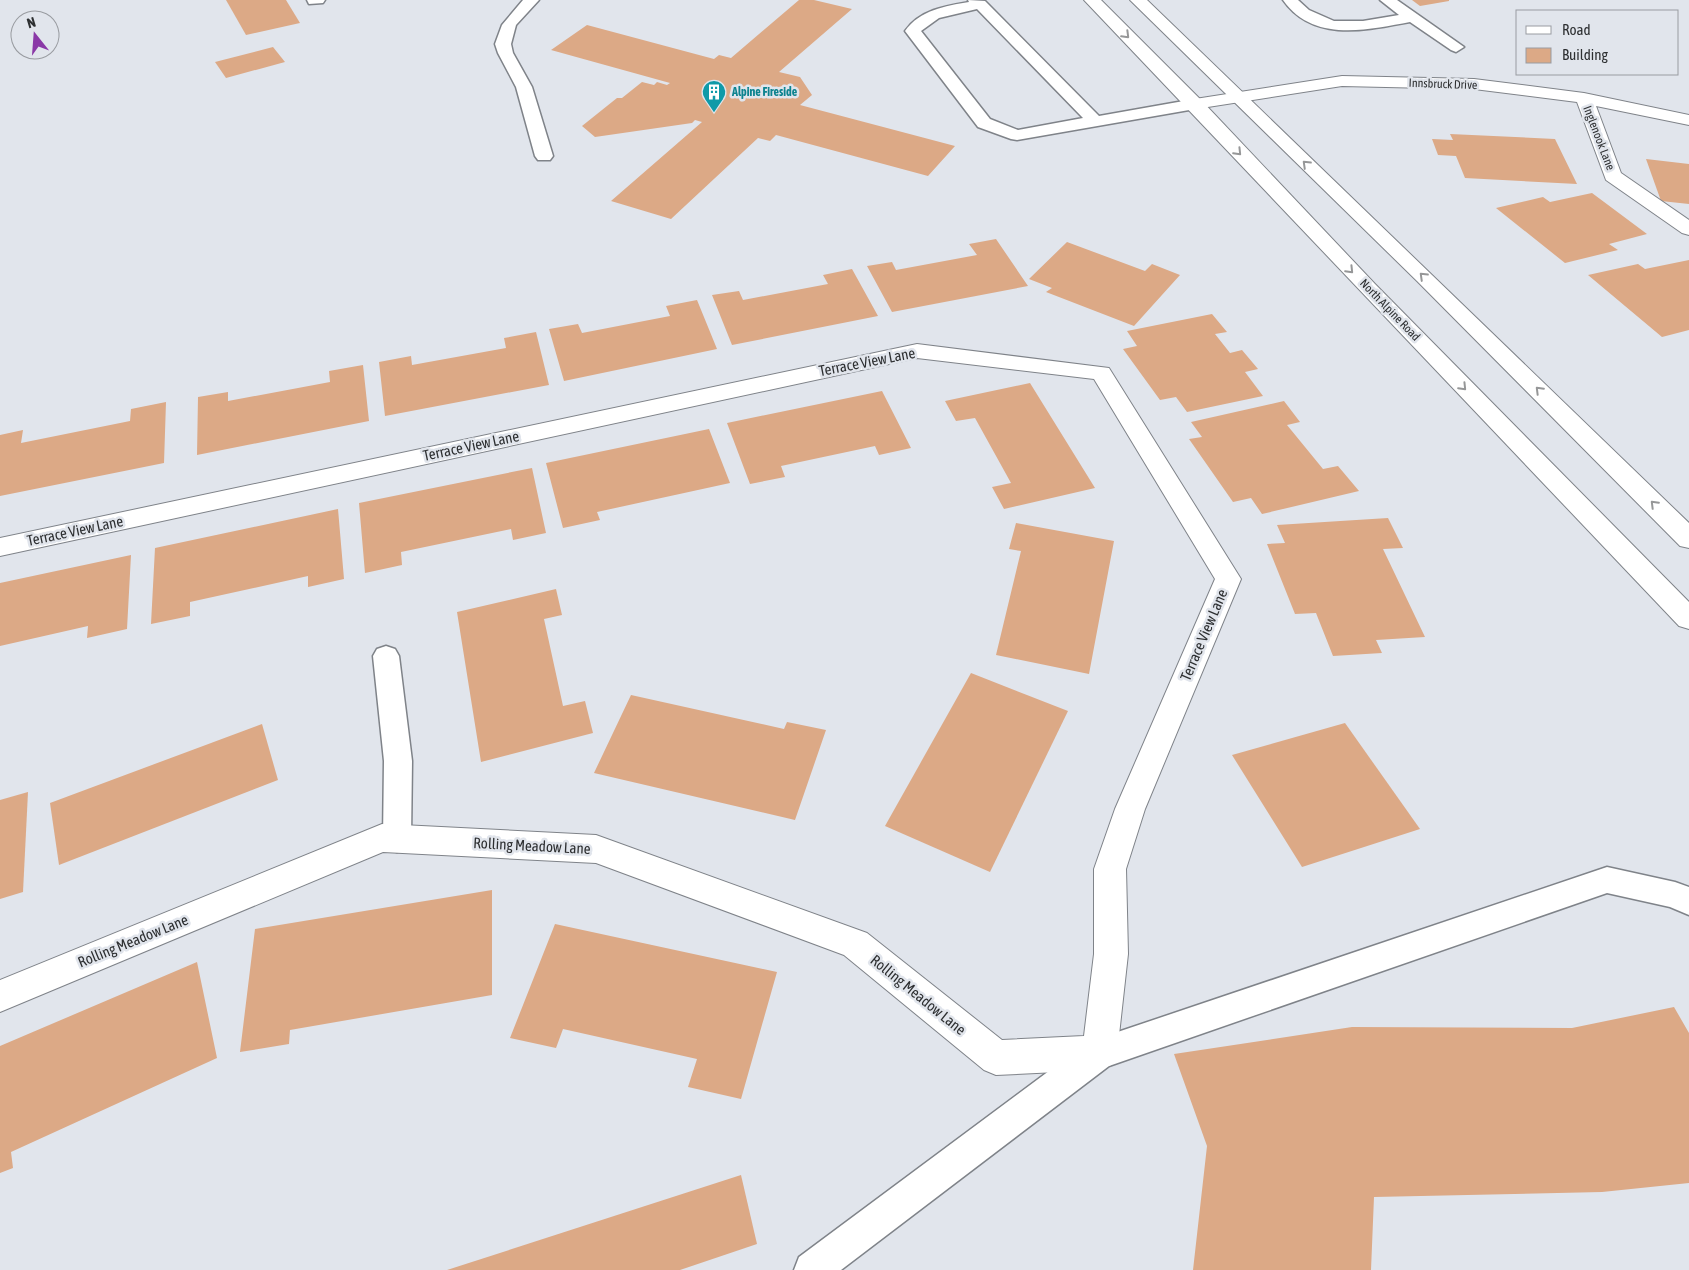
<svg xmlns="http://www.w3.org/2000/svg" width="1689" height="1270" viewBox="0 0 1689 1270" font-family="'Asap Condensed',sans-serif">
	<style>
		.building { fill: #dca986 }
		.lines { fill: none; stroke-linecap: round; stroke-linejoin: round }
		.service-casing { stroke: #7f8389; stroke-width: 3 }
		.minor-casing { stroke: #7f8389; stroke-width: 2 }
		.secondary-casing { stroke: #7f8389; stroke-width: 2 }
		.service { fill: #fff; fill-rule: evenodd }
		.minor { fill: #fff; fill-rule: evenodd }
		.secondary { fill: #fff; fill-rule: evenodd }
		.oneway { stroke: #969798 }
		.labels { text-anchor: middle; stroke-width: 5; stroke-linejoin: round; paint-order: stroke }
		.far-street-label { font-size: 12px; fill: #2d2f31; stroke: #e1e5ec }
		.far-culture-label { font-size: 12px; font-weight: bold; fill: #0d838f; stroke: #e1e5ec; text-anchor: start }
		.street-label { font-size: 15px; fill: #2d2f31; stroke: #e1e5ec }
	</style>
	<rect width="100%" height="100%" fill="#e1e5ec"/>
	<g class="building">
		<path d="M 226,0 L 286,0 L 300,23 L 246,35 Z"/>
		<path d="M 799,0 L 814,0 L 852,9 L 779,72 L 800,77 L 812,95 L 800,105 L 955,146 L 928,176 L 776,135 L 770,141 L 758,138 L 671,219 L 611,201 L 702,122 L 695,120 L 692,123 L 595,137 L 582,126 L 617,98 L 622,98 L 642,82 L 654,85 L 657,82 L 667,85 L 670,83 L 551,50 L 587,25 L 714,59 L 719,55 L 731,58 Z"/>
		<path d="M 1412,0 L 1449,0 L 1449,1 L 1420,6 Z"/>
		<path d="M 273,47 L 285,62 L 226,78 L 215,62 Z"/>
		<path d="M 1450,134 L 1555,139 L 1577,184 L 1465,178 L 1456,156 L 1438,155 L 1432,139 L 1453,140 Z"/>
		<path d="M 1646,159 L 1689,164 L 1689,204 L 1661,201 Z"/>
		<path d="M 1592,193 L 1647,234 L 1609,244 L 1618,250 L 1565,263 L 1496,208 L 1543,197 L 1550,202 Z"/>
		<path d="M 996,239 L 1028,286 L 892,312 L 867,266 L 892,262 L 896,270 L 977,255 L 969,244 Z"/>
		<path d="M 1067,242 L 1145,271 L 1152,264 L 1180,275 L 1134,326 L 1046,292 L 1052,288 L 1029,279 Z"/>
		<path d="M 1689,260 L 1689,330 L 1662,337 L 1588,275 L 1638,264 L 1645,269 Z"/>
		<path d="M 852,269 L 878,316 L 732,345 L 712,295 L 739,291 L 743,300 L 828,284 L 823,275 Z"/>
		<path d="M 697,300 L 717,349 L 564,381 L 549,329 L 578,324 L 582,333 L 670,316 L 666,306 Z"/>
		<path d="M 1212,314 L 1227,332 L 1215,334 L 1230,353 L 1242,350 L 1258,369 L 1245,372 L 1263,396 L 1187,412 L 1176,397 L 1160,400 L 1123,349 L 1137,346 L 1127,331 Z"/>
		<path d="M 536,332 L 549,385 L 385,416 L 379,362 L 411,356 L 412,365 L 506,348 L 504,338 Z"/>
		<path d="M 363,365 L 369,421 L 197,455 L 198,397 L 228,392 L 228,401 L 330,382 L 329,371 Z"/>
		<path d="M 1030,383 L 1095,488 L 1004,509 L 992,487 L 1011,483 L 975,418 L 956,421 L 945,401 Z"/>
		<path d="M 882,391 L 911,448 L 879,455 L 875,446 L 781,466 L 785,477 L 750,484 L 727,423 Z"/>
		<path d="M 1284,401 L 1300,422 L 1287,425 L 1323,469 L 1338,466 L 1359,491 L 1262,514 L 1251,498 L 1233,502 L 1189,439 L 1202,437 L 1191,422 Z"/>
		<path d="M 166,402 L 164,463 L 0,496 L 0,435 L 23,430 L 21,443 L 130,421 L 131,409 Z"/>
		<path d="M 709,429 L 730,483 L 597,512 L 600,520 L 563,528 L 546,463 Z"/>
		<path d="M 532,468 L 546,533 L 513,540 L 511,529 L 401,552 L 402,565 L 365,573 L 359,503 Z"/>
		<path d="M 338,509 L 344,579 L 308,587 L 308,576 L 190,602 L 190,616 L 151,624 L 155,548 Z"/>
		<path d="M 1388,518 L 1403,548 L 1383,549 L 1425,637 L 1376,640 L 1382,653 L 1333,656 L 1316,613 L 1295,614 L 1267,544 L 1285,543 L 1277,525 Z"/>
		<path d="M 1016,523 L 1114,541 L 1089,674 L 996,655 L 1021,551 L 1009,549 Z"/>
		<path d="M 131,555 L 127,629 L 87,638 L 88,626 L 0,646 L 0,583 Z"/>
		<path d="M 556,589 L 562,615 L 544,619 L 563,706 L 585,701 L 593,733 L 481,762 L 457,612 Z"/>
		<path d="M 971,673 L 1068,711 L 990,872 L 885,826 Z"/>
		<path d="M 631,695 L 784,729 L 787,722 L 826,730 L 795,820 L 594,773 Z"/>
		<path d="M 1345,723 L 1420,829 L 1302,867 L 1232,755 Z"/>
		<path d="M 262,724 L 278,780 L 59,865 L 50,803 Z"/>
		<path d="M 28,792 L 23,892 L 0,899 L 0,800 Z"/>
		<path d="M 492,890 L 492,995 L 290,1030 L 289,1044 L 240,1052 L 255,929 Z"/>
		<path d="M 555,924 L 777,972 L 741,1099 L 688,1087 L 697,1059 L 563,1029 L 556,1048 L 510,1038 Z"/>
		<path d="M 197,962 L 217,1058 L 11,1152 L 13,1168 L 0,1173 L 0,1046 Z"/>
		<path d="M 1674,1007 L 1689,1033 L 1689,1183 L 1602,1192 L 1374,1197 L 1371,1270 L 1193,1270 L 1207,1146 L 1174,1054 L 1352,1027 L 1572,1028 Z"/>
		<path d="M 741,1175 L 757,1244 L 680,1270 L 447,1270 Z"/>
	</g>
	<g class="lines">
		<g class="service-casing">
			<g id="service">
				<path d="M 307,0 L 325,0 L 323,3 L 309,4 Z"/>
				<path d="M 523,0 L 539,0 L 516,25 L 511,44 L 513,53 L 532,87 L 553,156 L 550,160 L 538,160 L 535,156 L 516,87 L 498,53 L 495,44 L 502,25 Z"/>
				<path d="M 968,0 L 985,1 L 1099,116 L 1195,99 L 1203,104 L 1195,109 L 1017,140 L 1011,139 L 978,127 L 905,31 C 920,10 945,6 969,2 ZM 977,9 L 1083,118 L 1018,130 L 990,119 L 921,31 L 939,18 Z"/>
				<path d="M 1283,0 L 1298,0 L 1309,10 L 1334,21 L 1363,21 L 1399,15 L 1380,0 L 1397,0 L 1464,47 L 1456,52 L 1451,50 L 1410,22 C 1367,30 1313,43 1283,0 Z"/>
				<path d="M 386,646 L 395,649 L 399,656 L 412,761 L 411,839 L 407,848 L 397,852 L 387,848 L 383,839 L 384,761 L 373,656 L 377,649 Z"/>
				<path d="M 1607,867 L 1675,882 L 1689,887 L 1689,915 L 1670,907 L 1607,893 L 1109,1066 L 841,1270 L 794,1270 L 799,1257 L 1088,1042 Z"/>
			</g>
		</g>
		<g class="minor-casing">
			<g id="minor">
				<path d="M 1342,76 L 1474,79 L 1584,93 L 1689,115 L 1689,125 L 1596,106 L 1621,173 L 1689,220 L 1689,235 L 1682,233 L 1606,180 L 1577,102 L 1474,89 L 1342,86 L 1195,109 L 1189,108 L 1186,104 L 1189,100 L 1195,99 Z"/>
				<path d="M 917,344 L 1109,368 L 1241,579 L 1145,809 L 1126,869 L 1128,954 L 1117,1053 L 1111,1065 L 1099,1070 L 996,1075 L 984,1070 L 844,955 L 596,863 L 383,852 L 0,1012 L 0,980 L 382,824 L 596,835 L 867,933 L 1002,1040 L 1084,1036 L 1094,954 L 1094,869 L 1115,809 L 1215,579 L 1094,379 L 917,358 L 0,556 L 0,538 Z"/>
			</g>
		</g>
		<g class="secondary-casing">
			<g id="secondary">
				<path d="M 1084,0 L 1101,0 L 1201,100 L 1375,284 L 1689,602 L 1689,629 L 1679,626 Z"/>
				<path d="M 1130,0 L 1147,0 L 1689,523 L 1689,548 L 1680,546 L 1417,281 Z"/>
			</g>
		</g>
		<use href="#service" class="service"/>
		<use href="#minor" class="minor"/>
		<use href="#secondary" class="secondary"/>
	</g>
	<defs><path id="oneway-chevron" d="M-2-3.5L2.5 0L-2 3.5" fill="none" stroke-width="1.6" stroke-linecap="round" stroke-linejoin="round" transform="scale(1.25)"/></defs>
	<g class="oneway">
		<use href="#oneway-chevron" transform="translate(1126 35) rotate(45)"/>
		<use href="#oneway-chevron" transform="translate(1238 152) rotate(46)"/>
		<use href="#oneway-chevron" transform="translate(1306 164) rotate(-136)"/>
		<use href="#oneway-chevron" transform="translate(1350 270) rotate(46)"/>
		<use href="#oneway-chevron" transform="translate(1423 276) rotate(-136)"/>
		<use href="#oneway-chevron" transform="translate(1463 387) rotate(46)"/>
		<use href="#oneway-chevron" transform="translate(1539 390) rotate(-135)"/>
		<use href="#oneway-chevron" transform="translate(1654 504) rotate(-135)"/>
	</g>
	<defs>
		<g id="building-pin" transform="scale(1.25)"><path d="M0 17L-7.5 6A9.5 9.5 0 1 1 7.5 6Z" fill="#0f9aa8" stroke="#e1e5ec"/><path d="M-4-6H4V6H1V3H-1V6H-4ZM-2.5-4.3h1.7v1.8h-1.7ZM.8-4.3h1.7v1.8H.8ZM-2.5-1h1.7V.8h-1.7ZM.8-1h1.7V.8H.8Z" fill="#fff"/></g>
	</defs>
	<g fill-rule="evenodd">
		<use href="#building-pin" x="714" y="92"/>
	</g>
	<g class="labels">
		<g class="far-street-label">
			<text transform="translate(1443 84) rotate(2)" y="4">Innsbruck Drive</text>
			<text transform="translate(1599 138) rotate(69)" y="4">Inglenook Lane</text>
			<text transform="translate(1390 310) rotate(46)" y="4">North Alpine Road</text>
		</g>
		<g class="far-culture-label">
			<text x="732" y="96">Alpine Fireside</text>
		</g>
		<g class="street-label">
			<text transform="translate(867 362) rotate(-11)" y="5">Terrace View Lane</text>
			<text transform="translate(471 446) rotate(-12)" y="5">Terrace View Lane</text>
			<text transform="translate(75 531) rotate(-12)" y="5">Terrace View Lane</text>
			<text transform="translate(1204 635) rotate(-67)" y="5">Terrace View Lane</text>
			<text transform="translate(532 846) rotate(3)" y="5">Rolling Meadow Lane</text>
			<text transform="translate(133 941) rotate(-22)" y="5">Rolling Meadow Lane</text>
			<text transform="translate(918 995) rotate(39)" y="5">Rolling Meadow Lane</text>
		</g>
	</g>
	<rect x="1516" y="10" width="162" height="65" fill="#e1e5ec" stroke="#999ca1"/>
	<rect x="1526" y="26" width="25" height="8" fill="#ffffff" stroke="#999ca1"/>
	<text x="1562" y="35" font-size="15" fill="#2d2f31">Road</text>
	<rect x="1526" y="48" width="25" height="15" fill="#dca986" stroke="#999ca1"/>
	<text x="1562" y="60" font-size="15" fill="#2d2f31">Building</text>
	<g transform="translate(35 35) rotate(343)"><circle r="24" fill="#e1e5ec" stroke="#999ca1"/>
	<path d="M0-4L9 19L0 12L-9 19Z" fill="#8a38a7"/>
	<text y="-8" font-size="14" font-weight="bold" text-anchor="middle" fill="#2d2f31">N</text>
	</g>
</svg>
